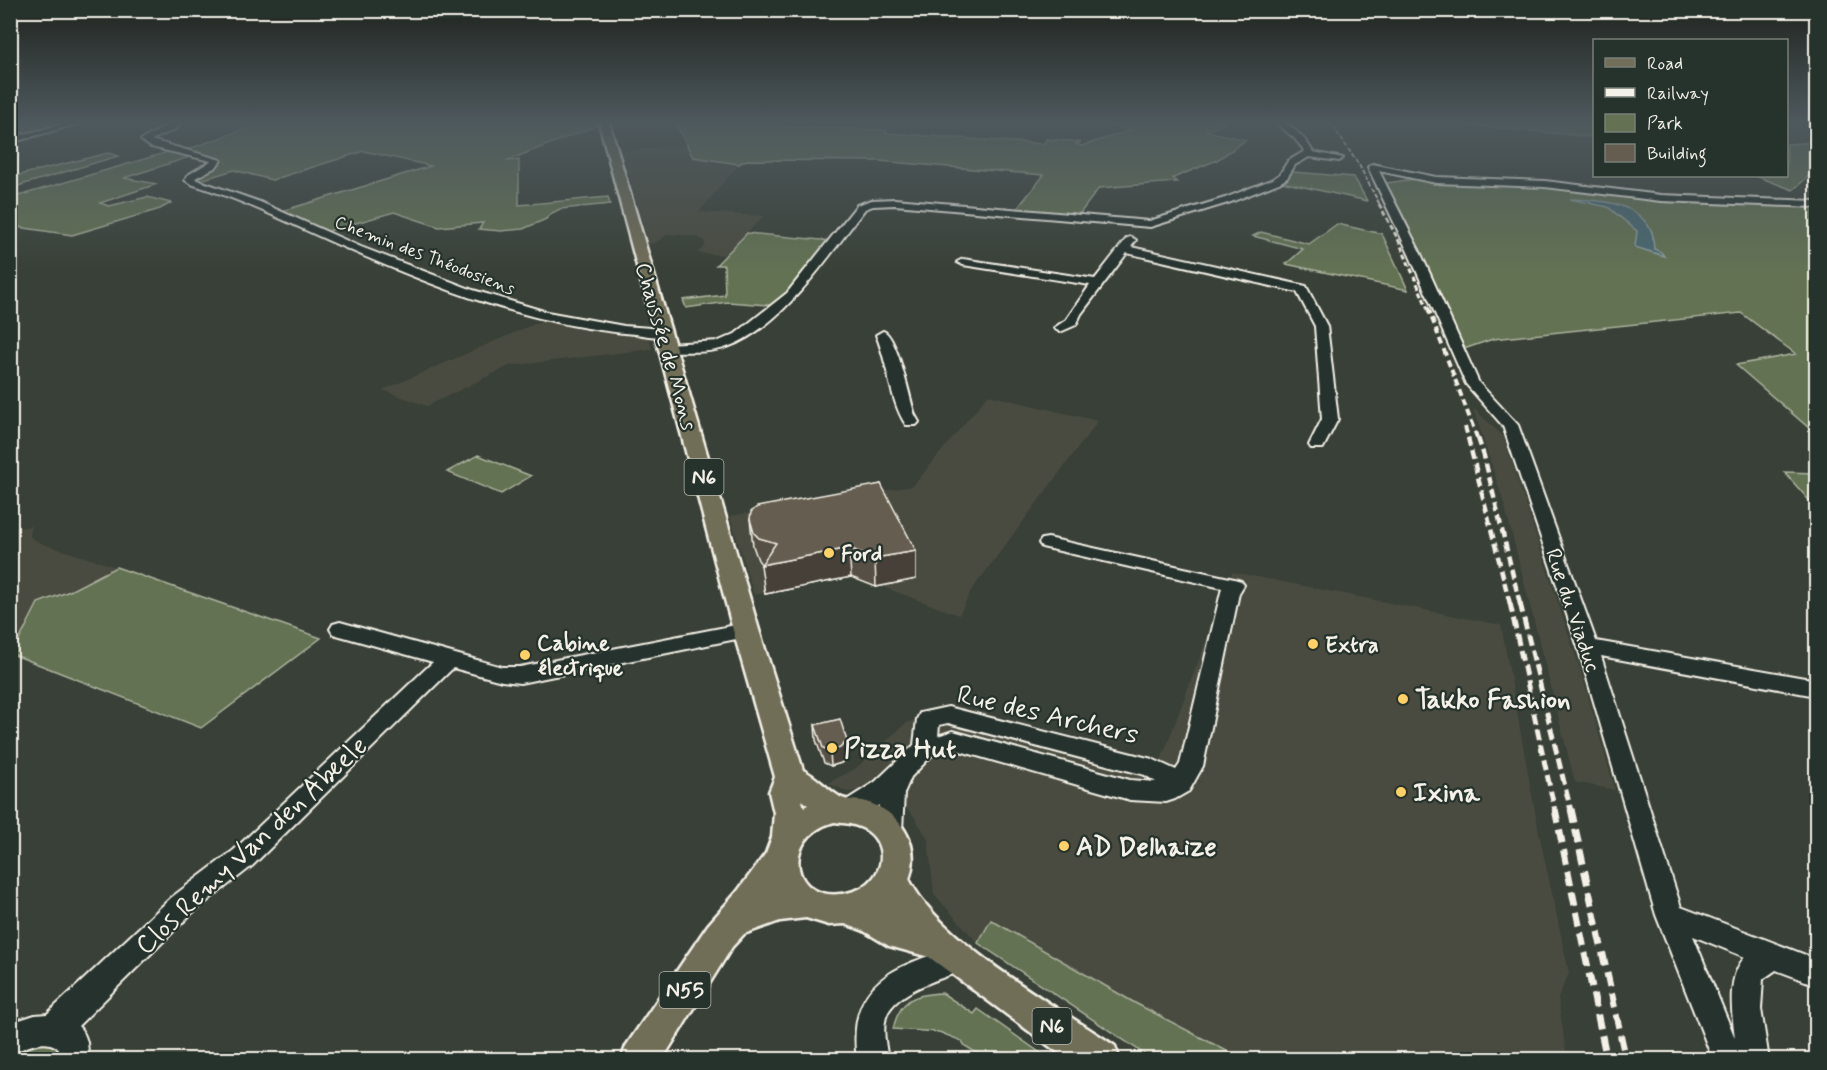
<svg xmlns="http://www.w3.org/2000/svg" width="1827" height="1070" viewBox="0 0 1827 1070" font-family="Mynerve,sans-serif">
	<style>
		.built { fill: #494c41 }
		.green { fill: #647253; stroke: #acb29e; stroke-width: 1.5 }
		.water { fill: #49676f; stroke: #8d9e9f; stroke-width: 1.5 }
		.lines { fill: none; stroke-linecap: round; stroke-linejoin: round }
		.minor-casing { stroke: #f4f1e8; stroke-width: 4 }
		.major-casing { stroke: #f4f1e8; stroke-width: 5 }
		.minor { fill: #26332d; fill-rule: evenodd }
		.major { fill: #716e59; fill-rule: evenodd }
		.rail-far5 { stroke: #f4f1e8; stroke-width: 2; stroke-dasharray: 4.5 2; stroke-linecap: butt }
		.rail-far4 { stroke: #f4f1e8; stroke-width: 3; stroke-dasharray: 5 3; stroke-linecap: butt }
		.rail-far3 { stroke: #f4f1e8; stroke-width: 4; stroke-dasharray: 7 4; stroke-linecap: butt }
		.rail-far2 { stroke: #f4f1e8; stroke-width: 4.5; stroke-dasharray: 9 4.5; stroke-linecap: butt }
		.rail-far1 { stroke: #f4f1e8; stroke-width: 5; stroke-dasharray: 11 5; stroke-linecap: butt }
		.rail { stroke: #f4f1e8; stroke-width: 7; stroke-dasharray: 14 7; stroke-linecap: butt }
		.wall { fill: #575044; stroke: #f4f1e8; stroke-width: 1.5 }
		.shaded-wall { fill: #474137; stroke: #f4f1e8; stroke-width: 1.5 }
		.building { fill: #655d4f; stroke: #f4f1e8; stroke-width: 1.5 }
		.poi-dot { fill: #ffd166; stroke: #26332d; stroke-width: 2 }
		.labels { text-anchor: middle; stroke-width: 4.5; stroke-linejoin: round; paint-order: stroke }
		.far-street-label { font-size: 18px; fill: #f4f1e8; stroke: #26332d }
		.shield { fill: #26332d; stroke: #b6b8b0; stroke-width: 1.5 }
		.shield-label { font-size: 21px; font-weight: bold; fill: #f4f1e8 }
		.street-label { font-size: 22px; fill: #f4f1e8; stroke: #26332d }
		.poi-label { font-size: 22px; font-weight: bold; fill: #f4f1e8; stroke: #26332d; text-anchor: start }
		.near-poi-label { font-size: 27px; font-weight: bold; fill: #f4f1e8; stroke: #26332d; text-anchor: start }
		.near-street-label { font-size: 27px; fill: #f4f1e8; stroke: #26332d }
	</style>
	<rect width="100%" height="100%" fill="#394037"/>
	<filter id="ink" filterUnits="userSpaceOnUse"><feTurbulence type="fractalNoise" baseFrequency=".0167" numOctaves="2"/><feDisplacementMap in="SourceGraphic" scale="12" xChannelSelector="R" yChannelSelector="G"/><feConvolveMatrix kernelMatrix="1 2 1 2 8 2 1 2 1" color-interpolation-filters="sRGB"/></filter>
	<g filter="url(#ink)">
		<g class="built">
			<path d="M 613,122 L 675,122 L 679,130 L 617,135 Z"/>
			<path d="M 686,145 L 693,157 L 739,164 L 699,212 L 764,216 L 724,255 L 697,253 L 705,246 L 704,240 L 694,236 L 668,234 L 655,243 L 649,244 L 621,151 Z"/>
			<path d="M 548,318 L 649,338 L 652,349 L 509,366 L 427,406 L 383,390 Z"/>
			<path d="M 988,395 L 1098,421 L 971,591 L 959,615 L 850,575 L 754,595 L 730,516 L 913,486 Z"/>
			<path d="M 1473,408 L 1503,436 L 1581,672 L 1615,790 L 1575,782 L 1504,503 Z"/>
			<path d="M 31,526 L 30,537 L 43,544 L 116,567 L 70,591 L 38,603 L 21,634 L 11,637 L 11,529 Z"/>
			<path d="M 1232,572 L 1501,625 L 1539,833 L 1569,973 L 1558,998 L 1567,1059 L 1242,1059 L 1135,1003 L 991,920 L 978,943 L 934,894 L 928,839 L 914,816 L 899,801 L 871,789 L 848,792 L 828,783 L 855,769 L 905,724 L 938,709 L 959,711 L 1204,783 L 1160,763 Z"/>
		</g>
		<g class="green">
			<path d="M 11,122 L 80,122 L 11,141 Z"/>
			<path d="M 265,122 L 595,122 L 596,126 L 506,161 L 519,160 L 519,205 L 608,197 L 610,204 L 560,209 L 552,213 L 546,219 L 523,229 L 501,231 L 479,229 L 483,223 L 439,227 L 394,212 L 325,232 L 282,211 L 431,166 L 364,151 L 272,180 L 234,170 L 194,182 L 190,180 L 215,158 L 199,154 L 124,178 L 157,184 L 100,203 L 109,206 L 147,197 L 171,203 L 160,209 L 72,235 L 11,226 L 11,198 L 175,150 L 183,151 Z"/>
			<path d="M 675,122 L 775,122 L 772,126 L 886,130 L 887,133 L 1044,144 L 1046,139 L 1081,142 L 1076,144 L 1082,146 L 1131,130 L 1102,122 L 1226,122 L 1207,131 L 1246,140 L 1217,160 L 1173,178 L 1177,182 L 1099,188 L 1078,216 L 1015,211 L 1044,175 L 879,161 L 746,160 L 739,164 L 693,157 Z"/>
			<path d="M 1480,122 L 1594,122 L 1594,137 L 1468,125 Z"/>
			<path d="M 1816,142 L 1816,179 L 1809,176 L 1793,190 L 1756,176 L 1786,176 L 1787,144 Z"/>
			<path d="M 108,153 L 118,156 L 11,188 L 11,177 Z"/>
			<path d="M 1293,172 L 1354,177 L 1367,201 L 1282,182 Z"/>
			<path d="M 1414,179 L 1547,185 L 1662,199 L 1816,206 L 1816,434 L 1736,365 L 1796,354 L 1741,313 L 1493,339 L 1458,351 L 1386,183 Z"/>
			<path d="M 1337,224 L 1382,234 L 1408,290 L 1286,264 L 1303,249 L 1253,236 L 1261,232 L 1309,244 Z"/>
			<path d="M 747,233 L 833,241 L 779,306 L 728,302 L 686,308 L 683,300 L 725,295 L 724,265 L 716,265 Z"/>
			<path d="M 478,455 L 531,476 L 501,494 L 447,472 Z"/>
			<path d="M 1784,472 L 1816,473 L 1816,508 Z"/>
			<path d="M 116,567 L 321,638 L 201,728 L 12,654 L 38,603 L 70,591 Z"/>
			<path d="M 991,920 L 1135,1003 L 1242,1059 L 1152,1059 L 978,943 Z"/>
			<path d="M 942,993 L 974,1014 L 978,1009 L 1049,1059 L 987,1059 L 965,1046 L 962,1041 L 939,1032 L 893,1029 C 900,999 914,994 942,993 Z"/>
			<path d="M 23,1040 L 60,1045 L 62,1059 L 11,1060 L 11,1045 Z"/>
		</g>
		<path class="water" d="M 1570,199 C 1598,200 1635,201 1651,230 C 1654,235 1653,243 1654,249 L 1661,252 L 1664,256 L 1635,247 L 1637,231 L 1608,207 Z"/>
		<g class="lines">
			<g class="minor-casing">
				<g id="minor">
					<path d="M 71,122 L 84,122 L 10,143 L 10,138 Z"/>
					<path d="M 173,122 L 181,122 L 176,129 L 151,140 L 221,160 L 216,167 L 195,178 L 197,180 L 260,202 L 361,247 L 473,290 L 547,312 L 624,326 L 663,329 L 670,333 C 662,340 645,335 635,334 C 531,326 429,285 334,243 C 287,222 241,199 191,184 L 185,180 L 188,175 L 211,161 L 151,147 L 141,140 Z"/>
					<path d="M 1275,122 C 1291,122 1306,139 1313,152 L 1343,158 L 1339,161 L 1309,157 L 1295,165 L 1287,178 L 1279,183 L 1231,202 L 1150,227 L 895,205 L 873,206 L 865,209 C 830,254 782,328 727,347 C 709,354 685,351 667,352 L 660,348 L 667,344 L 719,341 L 735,334 L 787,293 L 857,205 L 872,200 L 895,199 L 1149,221 L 1225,198 L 1273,179 L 1280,174 L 1288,161 L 1305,151 L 1294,138 Z"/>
					<path d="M 1372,164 L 1436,177 L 1545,181 L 1661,195 L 1816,201 L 1816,207 L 1661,201 L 1545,187 L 1436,183 L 1379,171 L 1421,254 L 1479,383 L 1518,425 L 1596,641 L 1816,680 L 1816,696 L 1601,656 L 1681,907 L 1816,959 L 1816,985 L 1776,970 L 1763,979 L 1761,1009 L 1769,1060 L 1713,1060 L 1656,915 L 1578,647 L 1503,426 L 1466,384 L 1409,254 L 1368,167 ZM 1693,936 L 1745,957 C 1726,978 1732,1012 1735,1038 Z"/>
					<path d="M 1131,237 L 1136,240 L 1131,247 L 1306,286 L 1327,326 L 1338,419 L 1323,448 L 1311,448 L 1309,445 L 1322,419 L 1315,326 L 1297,292 L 1127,253 L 1081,314 L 1076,325 L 1060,332 L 1054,328 L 1066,320 L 1090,285 L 963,265 L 957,262 L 963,259 L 1095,279 L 1127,238 Z"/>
					<path d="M 883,331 C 897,335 910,399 915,415 L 919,422 L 916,425 L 906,425 C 890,401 888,363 876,335 Z"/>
					<path d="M 1048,538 L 1234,579 L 1241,581 L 1244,585 L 1239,593 L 1203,766 L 1189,791 L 1175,799 L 1166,802 L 1130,800 L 953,749 L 933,754 L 911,777 L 904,793 L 902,830 L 898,837 L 889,840 L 880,837 L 876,830 L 879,805 C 867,813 857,822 842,817 L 839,810 L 842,803 L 875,782 L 914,745 L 917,719 L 920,713 L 948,707 L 1152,759 L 1176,770 L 1180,764 L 1222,588 L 1042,547 L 1039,543 L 1042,539 ZM 948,723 L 1145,775 L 1156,782 L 1130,780 L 953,731 L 938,736 L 939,725 Z"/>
					<path d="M 340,622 L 502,667 L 520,667 L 746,623 L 753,625 L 756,630 L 753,635 L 746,637 L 520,683 L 502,681 L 453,668 L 252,866 L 192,913 L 78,1026 C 88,1036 88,1046 88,1060 L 58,1060 L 58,1048 C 44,1037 25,1048 10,1054 L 10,1023 L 35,1015 L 47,1014 L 172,897 L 234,850 L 433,662 L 333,634 L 330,629 L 333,624 Z"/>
					<path d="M 960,946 L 970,950 L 974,959 L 970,968 C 946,977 895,990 886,1017 C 882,1031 886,1046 888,1060 L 857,1060 C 846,980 896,966 960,946 Z"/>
				</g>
			</g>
			<g class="major-casing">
				<path id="major" d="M 599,122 L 609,122 L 759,630 L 803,770 C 817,777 827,789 840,797 C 847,801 856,800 863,801 C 899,810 922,843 909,879 C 940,942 1056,1006 1115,1046 L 1120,1060 L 1068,1060 L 929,957 L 889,946 L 864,931 L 845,924 L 829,925 L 806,918 L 780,921 L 744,934 L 732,947 L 662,1060 L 621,1060 L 626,1046 L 708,925 L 737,892 L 766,853 L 772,837 L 774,813 L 769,792 L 775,777 L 733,630 ZM 801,800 L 808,805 L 804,807 ZM 834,822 C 841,823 850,823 857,826 C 880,833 888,858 874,877 C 867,886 857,891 847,893 C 790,905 780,837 834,822 Z"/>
			</g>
			<use href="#minor" class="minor"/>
			<use href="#major" class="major"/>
			<path class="rail-far5" d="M 1330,122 L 1359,165 L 1380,205"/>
			<path class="rail-far4" d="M 1379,204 L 1398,239 L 1428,309"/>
			<g class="rail-far3">
				<path d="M 1428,308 L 1478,440"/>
				<path d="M 1465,427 L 1469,440"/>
			</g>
			<g class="rail-far2">
				<path d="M 1468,438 L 1510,604"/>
				<path d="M 1478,438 L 1484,456 L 1520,604"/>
			</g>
			<g class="rail-far1">
				<path d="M 1510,603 L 1555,811"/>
				<path d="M 1520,603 L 1571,811"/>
			</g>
			<g class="rail">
				<path d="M 1555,809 L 1607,1060"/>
				<path d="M 1571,809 L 1626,1060"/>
			</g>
		</g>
		<g class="wall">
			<path d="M 881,484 L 916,579 L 876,587 L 851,577 L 765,594 L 762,565 L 758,560 L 753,546 L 750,519 Z"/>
			<path d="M 815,725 L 848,757 L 841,763 L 831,766 L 824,763 L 816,740 Z"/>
		</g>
		<g class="shaded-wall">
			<path d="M 849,548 L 851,577 L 765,594 L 761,565 Z"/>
			<path d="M 916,551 L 916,579 L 876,587 L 875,558 Z"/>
			<path d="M 847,741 L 848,757 L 841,763 L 831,766 L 830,751 Z"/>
		</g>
		<g class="building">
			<path d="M 881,484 L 916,551 L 875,558 L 849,548 L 761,565 L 776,543 L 759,538 L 754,533 L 750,519 L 751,512 L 757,507 Z"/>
			<path d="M 840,719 L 847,741 L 840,748 L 830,751 L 823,748 L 815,725 Z"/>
		</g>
	</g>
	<linearGradient id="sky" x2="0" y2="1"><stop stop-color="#1f231e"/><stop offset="0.45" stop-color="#4e595e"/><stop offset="1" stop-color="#4e595e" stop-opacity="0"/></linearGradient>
	<rect width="1827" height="272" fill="url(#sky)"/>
	<g class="poi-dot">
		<circle cx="829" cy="553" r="6"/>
		<circle cx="1313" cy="644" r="6"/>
		<circle cx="525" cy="655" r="6"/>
		<circle cx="1403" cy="699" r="6"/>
		<circle cx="832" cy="748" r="6"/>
		<circle cx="1401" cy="792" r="6"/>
		<circle cx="1064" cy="846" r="6"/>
	</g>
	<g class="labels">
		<g class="far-street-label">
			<text transform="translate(425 255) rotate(21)" y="6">Chemin des Théodosiens</text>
		</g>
		<g class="shield">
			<rect x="684.5" y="459" width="39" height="36" rx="4.5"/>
			<rect x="659.5" y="972" width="51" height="36" rx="4.5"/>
			<rect x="1032.5" y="1008" width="39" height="36" rx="4.5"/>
		</g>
		<g class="shield-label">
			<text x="704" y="484">N6</text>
			<text x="685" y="997">N55</text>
			<text x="1052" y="1033">N6</text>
		</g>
		<g class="street-label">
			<text transform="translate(667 346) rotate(74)" y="8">Chaussée de Mons</text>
			<text transform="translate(1574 610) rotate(71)" y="8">Rue du Viaduc</text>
		</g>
		<g class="poi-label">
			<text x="841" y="561">Ford</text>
			<text x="537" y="650">Cabine<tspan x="537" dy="25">électrique</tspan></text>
			<text x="1325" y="652">Extra</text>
		</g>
		<g class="near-poi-label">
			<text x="1415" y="708">Takko Fashion</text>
			<text x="844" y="757">Pizza Hut</text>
			<text x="1413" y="801">Ixina</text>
			<text x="1076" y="855">AD Delhaize</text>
		</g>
		<g class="near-street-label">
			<text transform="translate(1048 714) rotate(13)" y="9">Rue des Archers</text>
			<text transform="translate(251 845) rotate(-43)" y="9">Clos Remy Van den Abeele</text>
		</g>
	</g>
	<rect width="1827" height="1070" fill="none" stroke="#26332d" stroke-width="36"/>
	<rect x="18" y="18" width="1791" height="1034" fill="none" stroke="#f4f1e8" stroke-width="2" filter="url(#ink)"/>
	<rect x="1593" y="39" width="195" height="138" fill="#26332d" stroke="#787f78" stroke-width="1.5"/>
	<rect x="1605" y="58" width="30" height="9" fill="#716e59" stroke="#787f78" stroke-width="1.5"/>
	<text x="1647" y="69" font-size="18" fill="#f4f1e8">Road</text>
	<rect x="1605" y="88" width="30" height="9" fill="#f4f1e8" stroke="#787f78" stroke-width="1.5"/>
	<text x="1647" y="99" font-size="18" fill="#f4f1e8">Railway</text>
	<rect x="1605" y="114" width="30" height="18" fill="#647253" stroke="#787f78" stroke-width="1.5"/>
	<text x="1647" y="129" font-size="18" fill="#f4f1e8">Park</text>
	<rect x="1605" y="144" width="30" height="18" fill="#655d4f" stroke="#787f78" stroke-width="1.5"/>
	<text x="1647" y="159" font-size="18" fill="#f4f1e8">Building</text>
</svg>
